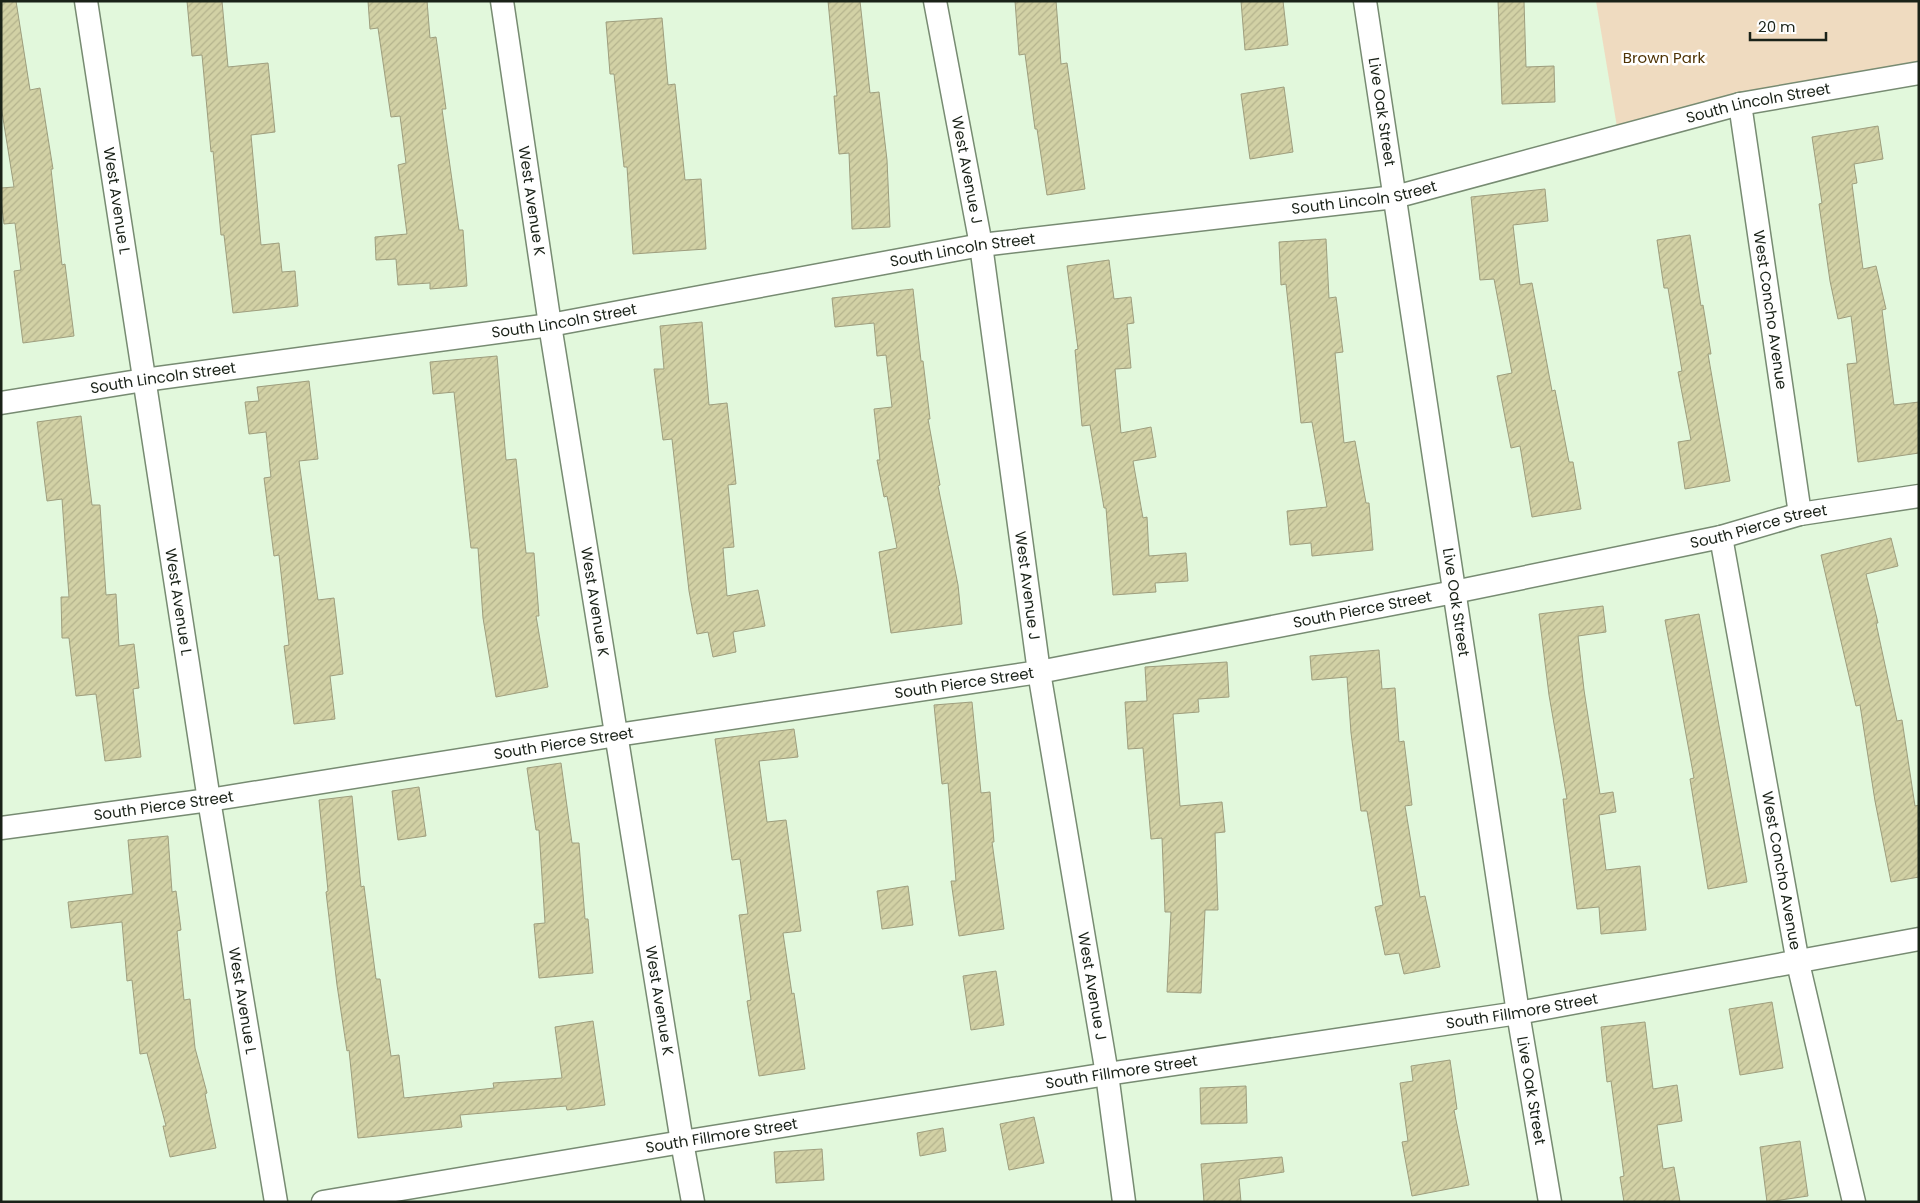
<svg xmlns="http://www.w3.org/2000/svg" width="1920" height="1203" viewBox="0 0 1920 1203" font-family="Poppins,sans-serif">
	<style>
		.park { fill: #efdbc0 }
		.building { fill: url(#building-hatch); stroke: #9e9e7e }
		.lines { fill: none; stroke-linecap: round; stroke-linejoin: round }
		.minor-casing { stroke: #778b72; stroke-width: 25 }
		.minor { stroke: #fff; stroke-width: 22 }
		.labels { text-anchor: middle; stroke-width: 5; stroke-linejoin: round; paint-order: stroke }
		.park-label { font-size: 15px; fill: #503405; stroke: #fff }
		.street-label { font-size: 15px; fill: #1a2218; stroke: #fff }
	</style>
	<defs>
		<pattern id="building-hatch" width="6" height="6" patternUnits="userSpaceOnUse" patternTransform="scale(1.25)"><rect width="6" height="6" fill="#d2d1a5"/><path d="M-1 1l2-2M0 6l6-6M5 7l2-2" fill="none" stroke="#b4b38d"/></pattern>
	</defs>
	<rect width="100%" height="100%" fill="#e2f8dc"/>
	<path class="park" d="M 1596,1 L 1919,1 L 1919,64 L 1617,127 Z"/>
	<g class="building">
		<path d="M 1,1 L 16,1 L 30,90 L 40,88 L 53,169 L 51,169 L 62,265 L 65,264 L 74,336 L 23,343 L 14,271 L 21,270 L 15,223 L 4,224 L 1,200 L 1,188 L 14,187 L 1,106 Z"/>
		<path d="M 187,1 L 222,1 L 228,67 L 268,63 L 275,132 L 251,135 L 261,245 L 279,243 L 282,272 L 295,271 L 298,306 L 233,313 L 224,235 L 221,235 L 213,151 L 211,152 L 202,55 L 192,56 Z"/>
		<path d="M 368,1 L 427,1 L 430,38 L 436,37 L 446,109 L 442,109 L 459,230 L 463,230 L 467,286 L 430,289 L 430,283 L 398,285 L 396,259 L 376,260 L 375,237 L 407,234 L 398,165 L 406,163 L 400,116 L 391,117 L 378,28 L 370,29 Z"/>
		<path d="M 828,1 L 860,1 L 870,93 L 879,92 L 887,160 L 890,227 L 852,229 L 849,153 L 839,154 L 834,96 L 837,96 Z"/>
		<path d="M 1015,1 L 1056,1 L 1061,64 L 1067,63 L 1085,189 L 1047,195 L 1037,129 L 1035,129 L 1025,54 L 1019,55 Z"/>
		<path d="M 1241,1 L 1283,1 L 1288,45 L 1245,50 Z"/>
		<path d="M 1498,1 L 1524,1 L 1526,67 L 1554,66 L 1555,102 L 1502,104 Z"/>
		<path d="M 662,18 L 668,85 L 675,84 L 685,180 L 701,179 L 706,249 L 633,254 L 627,167 L 624,167 L 614,74 L 610,74 L 606,22 Z"/>
		<path d="M 1284,87 L 1293,152 L 1250,159 L 1241,94 Z"/>
		<path d="M 1878,126 L 1883,159 L 1854,164 L 1857,183 L 1852,184 L 1863,269 L 1876,266 L 1886,309 L 1882,310 L 1894,405 L 1919,402 L 1919,453 L 1858,462 L 1847,364 L 1857,363 L 1851,316 L 1838,319 L 1830,281 L 1819,204 L 1822,203 L 1812,137 Z"/>
		<path d="M 1545,189 L 1548,221 L 1513,225 L 1520,285 L 1532,283 L 1552,391 L 1555,390 L 1569,462 L 1573,462 L 1581,509 L 1532,517 L 1520,446 L 1511,448 L 1497,376 L 1512,373 L 1494,279 L 1480,280 L 1471,197 Z"/>
		<path d="M 1690,235 L 1701,306 L 1703,305 L 1711,354 L 1708,354 L 1730,481 L 1685,489 L 1678,442 L 1691,440 L 1678,372 L 1682,371 L 1668,288 L 1664,288 L 1657,240 Z"/>
		<path d="M 1326,239 L 1329,298 L 1336,297 L 1343,352 L 1335,353 L 1344,443 L 1355,441 L 1366,503 L 1369,503 L 1373,550 L 1312,556 L 1311,543 L 1290,545 L 1287,511 L 1327,507 L 1312,422 L 1301,423 L 1286,284 L 1281,285 L 1279,242 Z"/>
		<path d="M 1109,260 L 1114,299 L 1131,297 L 1134,323 L 1127,324 L 1131,368 L 1115,369 L 1121,433 L 1151,427 L 1156,457 L 1133,461 L 1143,518 L 1147,517 L 1149,556 L 1186,553 L 1188,581 L 1155,583 L 1156,592 L 1113,595 L 1106,508 L 1104,508 L 1090,425 L 1082,426 L 1075,350 L 1078,349 L 1067,266 Z"/>
		<path d="M 913,289 L 921,361 L 923,361 L 930,419 L 928,419 L 940,485 L 938,486 L 958,585 L 962,624 L 891,633 L 879,552 L 897,548 L 887,496 L 884,497 L 877,460 L 880,460 L 874,409 L 892,407 L 886,355 L 877,356 L 874,323 L 835,327 L 832,298 Z"/>
		<path d="M 702,322 L 709,405 L 727,403 L 736,484 L 728,485 L 734,547 L 723,548 L 727,596 L 758,590 L 765,626 L 733,632 L 736,652 L 713,657 L 708,632 L 697,634 L 689,591 L 672,439 L 663,440 L 654,369 L 664,369 L 660,326 Z"/>
		<path d="M 497,356 L 506,460 L 516,459 L 526,553 L 534,553 L 539,616 L 536,616 L 548,687 L 496,697 L 483,618 L 478,548 L 471,548 L 454,392 L 433,394 L 430,362 Z"/>
		<path d="M 309,381 L 318,459 L 299,461 L 318,600 L 334,598 L 343,674 L 330,676 L 335,719 L 294,724 L 284,646 L 289,645 L 279,555 L 274,556 L 264,478 L 271,477 L 266,432 L 249,434 L 245,402 L 259,401 L 257,387 Z"/>
		<path d="M 81,416 L 92,505 L 100,505 L 106,595 L 116,594 L 119,646 L 134,644 L 139,688 L 133,689 L 141,757 L 105,761 L 96,694 L 76,696 L 69,638 L 62,638 L 61,597 L 69,597 L 62,499 L 47,501 L 37,422 Z"/>
		<path d="M 1891,538 L 1898,566 L 1866,574 L 1878,623 L 1876,623 L 1897,721 L 1902,720 L 1915,806 L 1919,805 L 1919,877 L 1891,882 L 1875,801 L 1860,705 L 1856,706 L 1821,555 Z"/>
		<path d="M 1603,606 L 1606,632 L 1578,636 L 1584,690 L 1600,794 L 1613,792 L 1616,812 L 1599,815 L 1606,870 L 1640,866 L 1646,930 L 1601,934 L 1599,907 L 1577,909 L 1563,799 L 1567,799 L 1549,695 L 1539,614 Z"/>
		<path d="M 1699,614 L 1747,882 L 1708,889 L 1690,779 L 1694,778 L 1665,620 Z"/>
		<path d="M 1379,650 L 1382,689 L 1395,688 L 1399,742 L 1404,741 L 1412,805 L 1405,806 L 1420,897 L 1425,896 L 1440,967 L 1404,974 L 1399,953 L 1385,955 L 1375,907 L 1383,905 L 1367,811 L 1361,811 L 1351,733 L 1347,677 L 1312,680 L 1310,656 Z"/>
		<path d="M 1227,662 L 1229,697 L 1198,699 L 1199,712 L 1173,714 L 1180,806 L 1222,802 L 1225,832 L 1215,833 L 1218,910 L 1205,910 L 1201,993 L 1167,992 L 1171,912 L 1165,912 L 1162,838 L 1151,839 L 1143,748 L 1128,749 L 1125,702 L 1147,701 L 1145,667 Z"/>
		<path d="M 972,702 L 981,793 L 990,792 L 994,842 L 992,842 L 1004,929 L 959,936 L 951,881 L 956,881 L 948,783 L 942,784 L 934,705 Z"/>
		<path d="M 794,729 L 798,757 L 759,761 L 767,822 L 786,820 L 801,931 L 783,933 L 792,994 L 794,993 L 805,1069 L 759,1076 L 747,1001 L 751,1000 L 739,915 L 748,914 L 740,859 L 732,860 L 715,739 Z"/>
		<path d="M 561,763 L 572,843 L 579,843 L 585,919 L 588,919 L 593,973 L 539,978 L 534,924 L 545,923 L 539,830 L 536,830 L 527,768 Z"/>
		<path d="M 419,787 L 426,836 L 398,840 L 392,791 Z"/>
		<path d="M 352,796 L 361,887 L 364,886 L 376,979 L 380,979 L 391,1056 L 399,1055 L 404,1098 L 494,1088 L 493,1083 L 562,1078 L 555,1027 L 593,1021 L 605,1105 L 567,1110 L 566,1106 L 460,1115 L 462,1127 L 358,1138 L 349,1050 L 347,1051 L 337,985 L 326,892 L 328,891 L 319,800 Z"/>
		<path d="M 168,836 L 172,892 L 176,891 L 181,930 L 177,931 L 184,1000 L 190,999 L 195,1048 L 207,1093 L 205,1094 L 216,1148 L 170,1157 L 163,1126 L 166,1126 L 147,1053 L 140,1054 L 132,980 L 127,981 L 122,922 L 71,928 L 68,902 L 133,894 L 128,840 Z"/>
		<path d="M 908,886 L 913,925 L 882,929 L 877,891 Z"/>
		<path d="M 996,971 L 1004,1025 L 971,1030 L 963,976 Z"/>
		<path d="M 1772,1002 L 1783,1068 L 1740,1075 L 1729,1009 Z"/>
		<path d="M 1645,1022 L 1653,1089 L 1677,1085 L 1682,1121 L 1657,1125 L 1663,1169 L 1674,1167 L 1680,1202 L 1624,1202 L 1620,1177 L 1624,1176 L 1611,1081 L 1607,1082 L 1601,1027 Z"/>
		<path d="M 1450,1060 L 1457,1109 L 1454,1110 L 1469,1185 L 1412,1196 L 1402,1142 L 1408,1141 L 1400,1083 L 1413,1081 L 1411,1066 Z"/>
		<path d="M 1246,1086 L 1247,1123 L 1201,1124 L 1200,1088 Z"/>
		<path d="M 1034,1117 L 1044,1163 L 1009,1170 L 1000,1124 Z"/>
		<path d="M 943,1128 L 946,1151 L 920,1156 L 917,1133 Z"/>
		<path d="M 1800,1141 L 1808,1196 L 1767,1202 L 1760,1147 Z"/>
		<path d="M 822,1149 L 824,1180 L 776,1183 L 774,1152 Z"/>
		<path d="M 1282,1157 L 1284,1172 L 1239,1179 L 1241,1202 L 1204,1202 L 1201,1164 Z"/>
	</g>
	<g class="lines">
		<g class="minor-casing">
			<g id="minor">
				<path id="s1" d="M 86,1 L 209,800 L 276,1202"/>
				<path id="s2" d="M 502,1 L 550,325 L 682,1142 L 693,1202"/>
				<path id="s3" d="M 935,1 L 981,245 L 1039,672 L 1107,1074 L 1124,1202"/>
				<path id="s4" d="M 1365,1 L 1518,1013 L 1550,1202"/>
				<path id="s5" d="M 1740,104 L 1800,514"/>
				<path id="s6" d="M 1,403 L 144,380 L 550,325 L 981,245 L 1395,197 L 1740,104 L 1919,73"/>
				<path id="s7" d="M 1721,537 L 1798,963 L 1854,1202"/>
				<path id="s8" d="M 1,828 L 209,800 L 617,735 L 1039,672 L 1454,592 L 1721,537 L 1800,514 L 1919,496"/>
				<path id="s9" d="M 323,1202 L 682,1142 L 1107,1074 L 1518,1013 L 1919,939"/>
			</g>
		</g>
		<use href="#minor" class="minor"/>
	</g>
	<g class="labels">
		<g class="park-label">
			<text x="1664" y="63">Brown Park</text>
		</g>
		<g class="street-label">
			<text dy="5" stroke="none"><textPath href="#s6" startOffset="1785">South Lincoln Street</textPath></text>
			<text dy="5" stroke="none"><textPath href="#s4" startOffset="112">Live Oak Street</textPath></text>
			<text dy="5" stroke="none"><textPath href="#s3" startOffset="172">West Avenue J</textPath></text>
			<text dy="5" stroke="none"><textPath href="#s6" startOffset="1379">South Lincoln Street</textPath></text>
			<text dy="5" stroke="none"><textPath href="#s1" startOffset="202">West Avenue L</textPath></text>
			<text dy="5" stroke="none"><textPath href="#s2" startOffset="202">West Avenue K</textPath></text>
			<text dy="5" stroke="none"><textPath href="#s6" startOffset="974">South Lincoln Street</textPath></text>
			<text dy="5" stroke="none"><textPath href="#s5" startOffset="208">West Concho Avenue</textPath></text>
			<text dy="5" stroke="none"><textPath href="#s6" startOffset="569">South Lincoln Street</textPath></text>
			<text dy="5" stroke="none"><textPath href="#s6" startOffset="164">South Lincoln Street</textPath></text>
			<text dy="5" stroke="none"><textPath href="#s8" startOffset="1784">South Pierce Street</textPath></text>
			<text dy="5" stroke="none"><textPath href="#s3" startOffset="592">West Avenue J</textPath></text>
			<text dy="5" stroke="none"><textPath href="#s1" startOffset="608">West Avenue L</textPath></text>
			<text dy="5" stroke="none"><textPath href="#s2" startOffset="608">West Avenue K</textPath></text>
			<text dy="5" stroke="none"><textPath href="#s4" startOffset="608">Live Oak Street</textPath></text>
			<text dy="5" stroke="none"><textPath href="#s8" startOffset="1379">South Pierce Street</textPath></text>
			<text dy="5" stroke="none"><textPath href="#s8" startOffset="974">South Pierce Street</textPath></text>
			<text dy="5" stroke="none"><textPath href="#s8" startOffset="569">South Pierce Street</textPath></text>
			<text dy="5" stroke="none"><textPath href="#s8" startOffset="164">South Pierce Street</textPath></text>
			<text dy="5" stroke="none"><textPath href="#s7" startOffset="339">West Concho Avenue</textPath></text>
			<text dy="5" stroke="none"><textPath href="#s3" startOffset="998">West Avenue J</textPath></text>
			<text dy="5" stroke="none"><textPath href="#s1" startOffset="1012">West Avenue L</textPath></text>
			<text dy="5" stroke="none"><textPath href="#s2" startOffset="1012">West Avenue K</textPath></text>
			<text dy="5" stroke="none"><textPath href="#s9" startOffset="1214">South Fillmore Street</textPath></text>
			<text dy="5" stroke="none"><textPath href="#s9" startOffset="809">South Fillmore Street</textPath></text>
			<text dy="5" stroke="none"><textPath href="#s4" startOffset="1102">Live Oak Street</textPath></text>
			<text dy="5" stroke="none"><textPath href="#s9" startOffset="404">South Fillmore Street</textPath></text>
		</g>
	</g>
	<rect width="1920" height="1203" fill="none" stroke="#1a2218" stroke-width="5"/>
	<path d="M1750 32v8h76v-8" fill="none" stroke="#1a2218" stroke-width="2.5"/>
	<text x="1758" y="32" font-size="15" fill="#1a2218" stroke="#ffffff" stroke-width="4" paint-order="stroke">20 m</text>
</svg>
